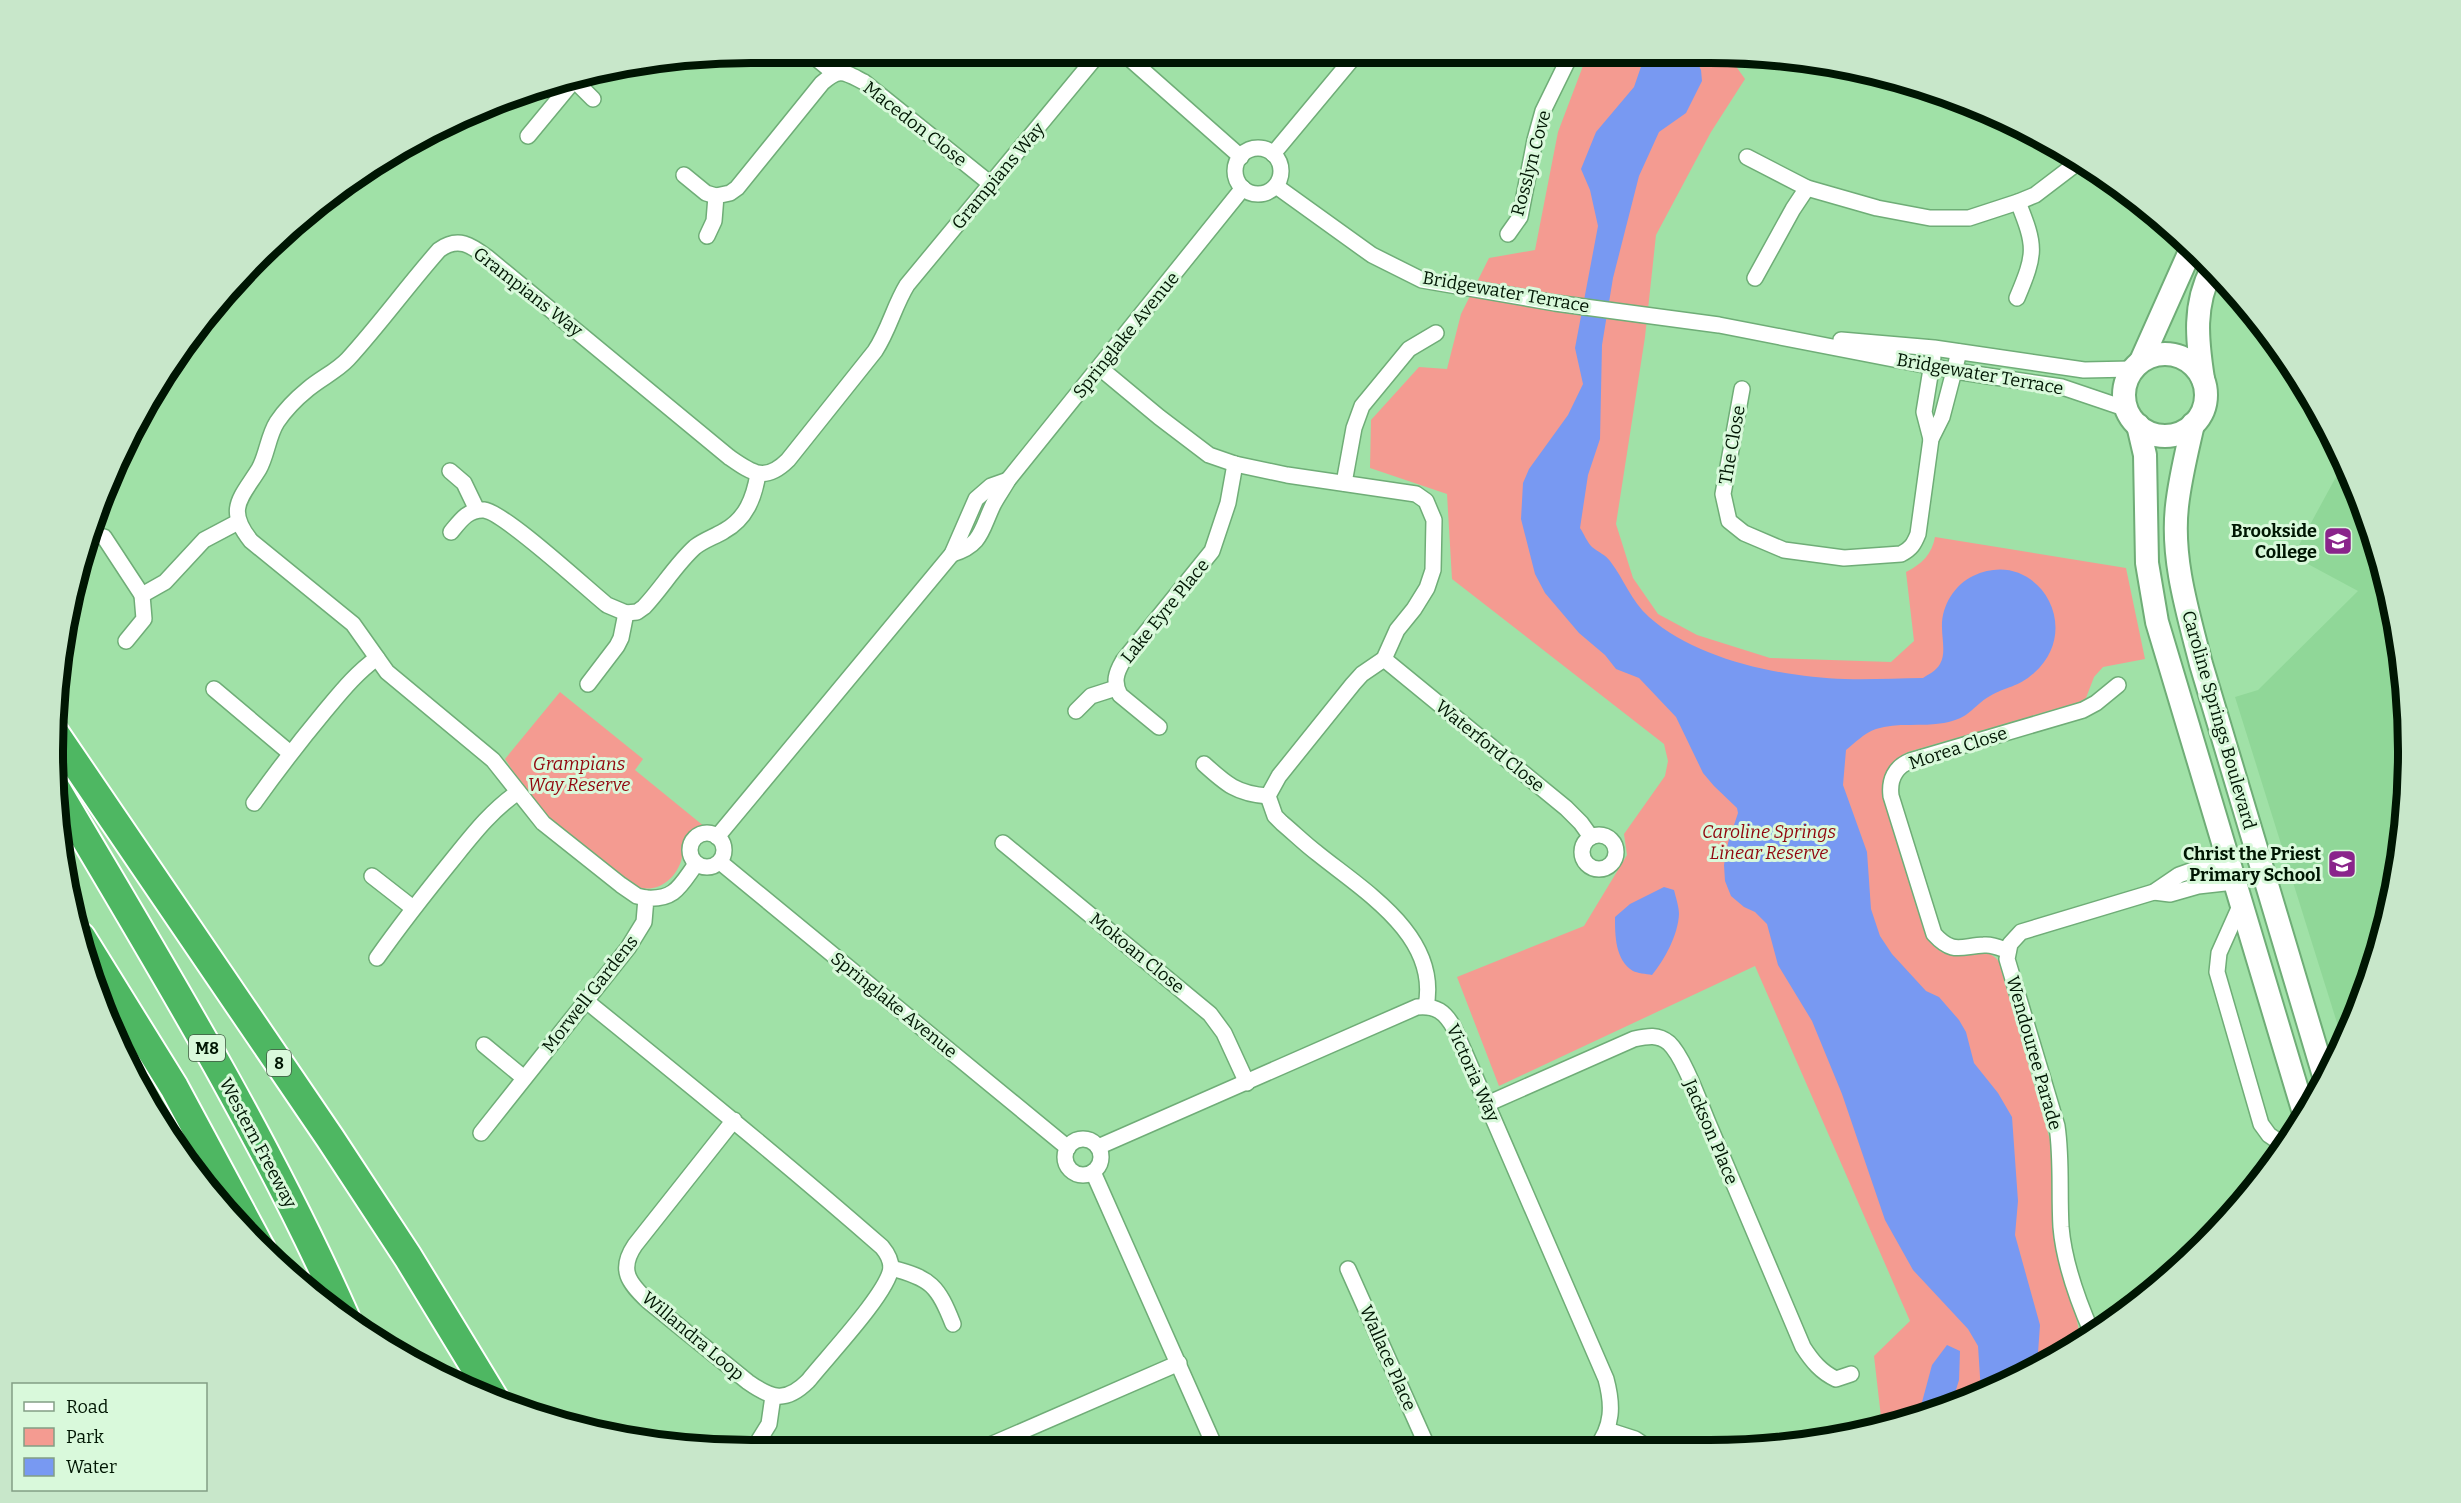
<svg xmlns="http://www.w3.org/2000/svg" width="2461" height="1503" viewBox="0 0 2461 1503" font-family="Bitter,serif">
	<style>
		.built { fill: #90d798 }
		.green { fill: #f49b91 }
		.water { fill: #7899f2 }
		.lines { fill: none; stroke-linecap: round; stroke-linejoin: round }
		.street-casing { stroke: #6fad77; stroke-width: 18 }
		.secondary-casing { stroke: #6fad77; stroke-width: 26 }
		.highway-casing { stroke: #fff; stroke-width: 32 }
		.street { stroke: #fff; stroke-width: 15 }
		.secondary { stroke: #fff; stroke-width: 22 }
		.highway { stroke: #4eb762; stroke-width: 28 }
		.labels { text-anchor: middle; stroke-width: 6; stroke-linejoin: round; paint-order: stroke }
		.shield { fill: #d9f9db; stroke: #415a44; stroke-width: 1.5 }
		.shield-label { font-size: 16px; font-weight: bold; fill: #001603 }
		.street-label { font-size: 18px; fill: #001603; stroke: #d9f9db }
		.poi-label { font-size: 18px; font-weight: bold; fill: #001603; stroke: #d9f9db; text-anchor: end }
		.park-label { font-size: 18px; font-style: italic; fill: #91060d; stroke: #d9f9db }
		.rim { fill: none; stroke: #001603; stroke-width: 8 }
	</style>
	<rect width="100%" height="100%" fill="#a0e1a7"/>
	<path class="built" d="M 2343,464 L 2371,526 L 2402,660 L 2407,797 L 2385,932 L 2343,1042 L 2235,697 L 2258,690 L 2358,591 L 2293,556 Z"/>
	<g class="green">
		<path d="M 1586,58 L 1730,58 L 1745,79 L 1711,132 L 1656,235 L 1645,337 L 1616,524 L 1633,578 L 1658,614 L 1697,635 L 1770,658 L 1891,662 L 1914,641 L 1906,572 C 1922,564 1932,554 1935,537 L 2126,568 L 2145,659 L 2103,667 L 2094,677 L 2086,698 L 2079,702 L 1908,752 C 1890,761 1881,775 1884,796 L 1924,931 C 1948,980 1980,935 1999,962 L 2050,1140 L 2055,1246 L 2076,1316 L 2081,1341 L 2059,1357 L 1934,1414 L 1876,1425 L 1881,1417 L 1874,1356 L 1910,1321 L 1755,966 L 1499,1086 L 1457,977 L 1584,926 L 1627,855 L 1624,834 L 1665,776 L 1668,761 L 1664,744 L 1452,579 L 1447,494 L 1370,468 L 1371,420 L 1419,367 L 1447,369 L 1461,314 L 1489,258 L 1535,250 L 1558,132 Z"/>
		<path d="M 560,692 L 643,759 L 635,770 L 705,827 C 697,830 690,832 685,840 C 680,848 684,856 680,864 C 673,881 656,893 638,887 C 606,864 563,834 537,805 C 524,791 516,775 505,759 Z"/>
	</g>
	<g class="water">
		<path d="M 1644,58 L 1695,58 L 1701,70 L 1702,81 L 1686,113 L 1659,132 L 1639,176 L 1613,278 L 1602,345 L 1600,439 L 1588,475 L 1580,528 C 1584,534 1587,542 1592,547 C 1598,552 1606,555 1610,561 C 1624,579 1631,601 1649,617 C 1697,660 1782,677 1845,679 C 1871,680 1897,678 1923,678 C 1929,674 1936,671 1940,664 C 1946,654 1942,639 1942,628 C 1941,607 1954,585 1973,576 C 2035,546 2086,627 2034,673 C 2017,688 2007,686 1990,696 C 1971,707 1971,718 1944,723 C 1922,727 1897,722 1876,729 C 1864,733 1855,743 1846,750 L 1843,785 L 1867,852 L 1871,909 L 1880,936 L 1892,954 L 1926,991 L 1939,997 L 1959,1020 L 1966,1032 L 1974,1063 L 1998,1093 L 2012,1117 L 2018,1201 L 2015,1235 L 2040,1325 L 2037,1367 L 1981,1392 L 1978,1346 L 1968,1329 L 1913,1270 L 1885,1220 L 1842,1094 L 1812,1021 L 1778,965 L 1767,924 L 1755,912 L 1744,907 L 1731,896 L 1725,881 L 1724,865 L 1728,843 L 1738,813 L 1737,808 L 1714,786 L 1703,773 L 1676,717 L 1639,678 L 1616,669 L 1605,655 L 1579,633 L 1545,593 L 1535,574 L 1521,519 L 1523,483 L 1529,469 L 1568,415 L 1583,384 L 1575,348 L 1598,226 L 1590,190 L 1581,169 L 1596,132 L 1634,87 Z"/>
		<path d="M 1664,887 L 1674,890 C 1676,898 1679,907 1679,914 C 1678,935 1665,959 1652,975 C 1646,974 1637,973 1633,971 C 1615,960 1615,935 1615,917 L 1630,904 Z"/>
		<path d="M 1947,1345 L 1960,1351 L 1959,1380 L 1951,1406 L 1934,1414 L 1918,1417 L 1932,1365 Z"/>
	</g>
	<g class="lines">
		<g class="street-casing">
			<g id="street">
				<path d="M 1129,58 L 1241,157"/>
				<path d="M 817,59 L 834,73"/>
				<path d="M 574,80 L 593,99"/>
				<path d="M 528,136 L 576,78"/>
				<circle cx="1258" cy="171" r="23"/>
				<path d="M 1273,154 L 1353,58"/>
				<path d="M 1747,157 L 1807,188 L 1877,208 L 1930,218 L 1969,218 L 2018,202 L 2035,195 L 2077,163"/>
				<path d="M 684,175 L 706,193 L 716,196"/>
				<path d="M 1276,186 L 1372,255 L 1422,280 L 1555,303 L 1719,325 L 1955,371 L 2062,387 L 2127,409"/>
				<path d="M 1508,234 L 1520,217 L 1535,140 L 1543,111 L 1569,58"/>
				<path d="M 707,236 L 714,221 L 716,196 L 730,193 L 737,188 L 822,83 C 840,67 844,72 864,82 L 992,185"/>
				<path d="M 1755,278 L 1793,209 L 1807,188"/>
				<path d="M 2017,298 C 2036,253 2036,247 2018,202"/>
				<path d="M 1841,340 L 1934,348 L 2084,370 L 2132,369"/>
				<path d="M 1100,368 L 1159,417 L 1209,455 L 1235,464 L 1287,475 L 1416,494 L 1426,501 L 1434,520 L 1433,570 L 1427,588 L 1414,609 L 1397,630 L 1384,659 L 1362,674 L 1353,684 L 1279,776 L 1268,796 L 1275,816 L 1282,823 C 1294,833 1305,844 1317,853 C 1364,891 1440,936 1426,1006"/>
				<path d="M 1742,389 L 1723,494 L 1729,521 L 1744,533 L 1784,550 L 1844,558 L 1901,554 C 1911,549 1914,544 1918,534 L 1931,439 L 1942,417 L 1959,352"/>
				<path d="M 1931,439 L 1924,412 L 1933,357"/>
				<path d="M 450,471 L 464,483 L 477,510"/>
				<path d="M 1344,483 L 1354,428 L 1362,406 L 1409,349 L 1436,333"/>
				<path d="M 451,532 C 460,521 468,509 484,510 C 504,512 586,588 607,605 L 626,613"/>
				<path d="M 104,537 L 142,595"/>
				<path d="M 952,554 C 982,545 981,530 993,505 C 997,497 1003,489 1008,480 L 1243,188"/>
				<path d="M 126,641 L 144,619 L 142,595 L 165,582 L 204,540 L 238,522"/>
				<path d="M 1384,659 L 1566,808 L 1581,823 L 1591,837"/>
				<path d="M 588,684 L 617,646 L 621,638 L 626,613 L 637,612 L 644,607 C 662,588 676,564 695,547 C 704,540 714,537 724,531 C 746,519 754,498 758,474"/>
				<path d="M 214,689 L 290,753"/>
				<path d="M 1076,711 L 1091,696 L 1116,688"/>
				<path d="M 1159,727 L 1120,695 C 1113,682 1116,673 1123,661 L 1212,551 L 1228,503 L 1235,464"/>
				<path d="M 1204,764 C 1226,784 1237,794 1268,796"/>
				<path d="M 254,803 C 277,771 300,741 325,711 C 341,692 356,673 377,658"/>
				<circle cx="707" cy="850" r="17"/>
				<circle cx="1599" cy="852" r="17"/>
				<path d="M 717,837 L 952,554 L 976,499 L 991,486 L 1008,480"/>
				<path d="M 1003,843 L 1210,1014 L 1224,1033 L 1247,1083"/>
				<path d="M 720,862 L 1068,1148"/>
				<path d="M 372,876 L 413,908"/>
				<path d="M 2154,892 L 2170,894 L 2198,886 L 2234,882"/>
				<path d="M 646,898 L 637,896 L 621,885 L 543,823 L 493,760 L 387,672 L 353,624 L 251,541 C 225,509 241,498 259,469 C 267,455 268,436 277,422 C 285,410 297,398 308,389 C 321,378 337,371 348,359 C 380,324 408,285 439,250 C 458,236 471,245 488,258 L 729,457 C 752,473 765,483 788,460 L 875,351 C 889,330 894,306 907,285 L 1095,58"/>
				<path d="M 2240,906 L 2219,953 L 2217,972 L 2261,1124 L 2269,1135 L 2284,1145"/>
				<path d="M 2008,951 C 2000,948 1993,944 1984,945 C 1961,946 1953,955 1934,934 L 1891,796 C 1889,780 1895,767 1910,761 L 2083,710 L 2096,703 L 2118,685"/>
				<path d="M 377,958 C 401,924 427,891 453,859 C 474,833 491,811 518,792"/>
				<path d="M 585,1000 C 685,1081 785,1162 882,1247 C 887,1253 891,1259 891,1268 C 888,1293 826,1358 808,1381 C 786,1403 772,1399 748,1382 L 648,1301 C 629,1283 618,1270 635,1245 L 734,1120"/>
				<path d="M 484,1045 L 524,1078"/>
				<path d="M 1487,1104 L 1634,1039 C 1648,1036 1658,1034 1669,1043 C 1684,1057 1700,1104 1709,1125 C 1740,1199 1771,1273 1803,1347 C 1812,1361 1821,1372 1836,1379 L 1851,1374"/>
				<path d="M 481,1133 L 628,948 L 644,922 L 646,898 C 675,900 680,886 696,864"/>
				<circle cx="1083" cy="1157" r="18"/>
				<path d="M 1098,1147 L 1417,1007 C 1436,1005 1445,1012 1454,1028 L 1606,1379 C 1613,1405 1613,1426 1596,1448"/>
				<path d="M 1093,1172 L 1215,1447"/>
				<path d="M 891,1268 C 931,1278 938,1286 953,1324"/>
				<path d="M 1348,1269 L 1428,1448"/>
				<path d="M 2092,1333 C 2078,1301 2064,1263 2061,1227 C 2059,1193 2062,1160 2057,1126 L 2007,959 L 2010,944 L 2021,932 L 2154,892 L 2179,875 L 2227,858"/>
				<path d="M 1607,1430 L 1635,1439 L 1650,1449"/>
				<path d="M 756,1445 L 769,1424 L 773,1396"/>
				<path d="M 988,1446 L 1179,1363"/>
			</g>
		</g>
		<g class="secondary-casing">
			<g id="secondary">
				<circle cx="2165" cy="395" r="41"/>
				<path d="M 2141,361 L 2191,249"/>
				<path d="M 2203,379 C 2197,340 2193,305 2212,269"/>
				<path d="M 2193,424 C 2187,451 2180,478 2177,506 C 2171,559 2188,613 2201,664 L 2325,1079"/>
				<path d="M 2138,425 L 2145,455 L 2147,563 L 2157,622 L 2304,1113"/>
			</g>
		</g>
		<g class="highway-casing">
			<g id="highway">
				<path d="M 54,732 L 330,1138 L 408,1257 L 495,1400"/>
				<path d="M 55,787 C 157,960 263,1132 345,1317"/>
				<path d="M 81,937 L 174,1087 L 261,1249"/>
			</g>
		</g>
		<use href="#street" class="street"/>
		<use href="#secondary" class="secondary"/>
		<use href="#highway" class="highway"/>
	</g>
	<defs>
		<g id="school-square" transform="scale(1.5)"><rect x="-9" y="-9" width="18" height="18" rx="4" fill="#8a248b" stroke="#d9f9db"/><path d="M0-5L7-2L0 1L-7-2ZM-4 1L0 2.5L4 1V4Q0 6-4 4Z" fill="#fff"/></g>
	</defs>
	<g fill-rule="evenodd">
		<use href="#school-square" x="2338" y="541"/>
		<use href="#school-square" x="2342" y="864"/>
	</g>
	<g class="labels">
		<g class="shield">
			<rect x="189" y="1035" width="36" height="26" rx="4.5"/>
			<rect x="267" y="1050" width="24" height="26" rx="4.5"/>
		</g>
		<g class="shield-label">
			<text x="207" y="1054">M8</text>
			<text x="279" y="1069">8</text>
		</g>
		<g class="street-label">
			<text transform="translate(915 124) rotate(38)" y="6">Macedon Close</text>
			<text transform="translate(1531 163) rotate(-75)" y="6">Rosslyn Cove</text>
			<text transform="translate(998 176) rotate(-50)" y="6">Grampians Way</text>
			<text transform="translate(528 292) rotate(38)" y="6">Grampians Way</text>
			<text transform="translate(1506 292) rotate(10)" y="6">Bridgewater Terrace</text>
			<text transform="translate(1126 335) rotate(-51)" y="6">Springlake Avenue</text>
			<text transform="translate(1980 374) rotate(10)" y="6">Bridgewater Terrace</text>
			<text transform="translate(1732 445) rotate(-80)" y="6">The Close</text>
			<text transform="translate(1165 611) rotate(-51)" y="6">Lake Eyre Place</text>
			<text transform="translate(2219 720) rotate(74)" y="6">Caroline Springs Boulevard</text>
			<text transform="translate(1490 746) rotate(39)" y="6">Waterford Close</text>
			<text transform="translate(1958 748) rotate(-18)" y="6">Morea Close</text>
			<text transform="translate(1137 953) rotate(39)" y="6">Mokoan Close</text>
			<text transform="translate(590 994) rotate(-52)" y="6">Morwell Gardens</text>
			<text transform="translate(894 1005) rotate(39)" y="6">Springlake Avenue</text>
			<text transform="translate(2034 1053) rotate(74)" y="6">Wendouree Parade</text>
			<text transform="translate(1473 1073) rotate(66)" y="6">Victoria Way</text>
			<text transform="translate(1711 1132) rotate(67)" y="6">Jackson Place</text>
			<text transform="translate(258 1143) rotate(62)" y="6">Western Freeway</text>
			<text transform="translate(693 1336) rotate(40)" y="6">Willandra Loop</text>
			<text transform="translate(1388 1358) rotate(66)" y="6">Wallace Place</text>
		</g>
		<g class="poi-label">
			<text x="2317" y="537">Brookside<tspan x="2317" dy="21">College</tspan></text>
			<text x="2321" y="860">Christ the Priest<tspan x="2321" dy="21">Primary School</tspan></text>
		</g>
		<g class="park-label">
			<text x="579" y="770">Grampians<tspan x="579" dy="21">Way Reserve</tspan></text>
			<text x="1769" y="838">Caroline Springs<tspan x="1769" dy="21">Linear Reserve</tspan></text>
		</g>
	</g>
	<path d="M0 0H2461V1503H0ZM751 63H1710A688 688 0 0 1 2398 751V752A688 688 0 0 1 1710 1440H751A688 688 0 0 1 63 752V751A688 688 0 0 1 751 63Z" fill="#c8e7ca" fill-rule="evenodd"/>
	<path class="rim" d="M751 63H1710A688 688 0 0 1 2398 751V752A688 688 0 0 1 1710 1440H751A688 688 0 0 1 63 752V751A688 688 0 0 1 751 63Z"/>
	<rect x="12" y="1383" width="195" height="108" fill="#d9f9db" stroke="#829e85" stroke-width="1.5"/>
	<rect x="24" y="1402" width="30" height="9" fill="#ffffff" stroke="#829e85" stroke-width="1.5"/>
	<text x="66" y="1413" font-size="18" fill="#001603">Road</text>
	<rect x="24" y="1428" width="30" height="18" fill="#f49b91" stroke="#829e85" stroke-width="1.5"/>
	<text x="66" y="1443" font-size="18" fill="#001603">Park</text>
	<rect x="24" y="1458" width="30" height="18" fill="#7899f2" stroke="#829e85" stroke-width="1.5"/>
	<text x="66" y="1473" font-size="18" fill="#001603">Water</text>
</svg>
